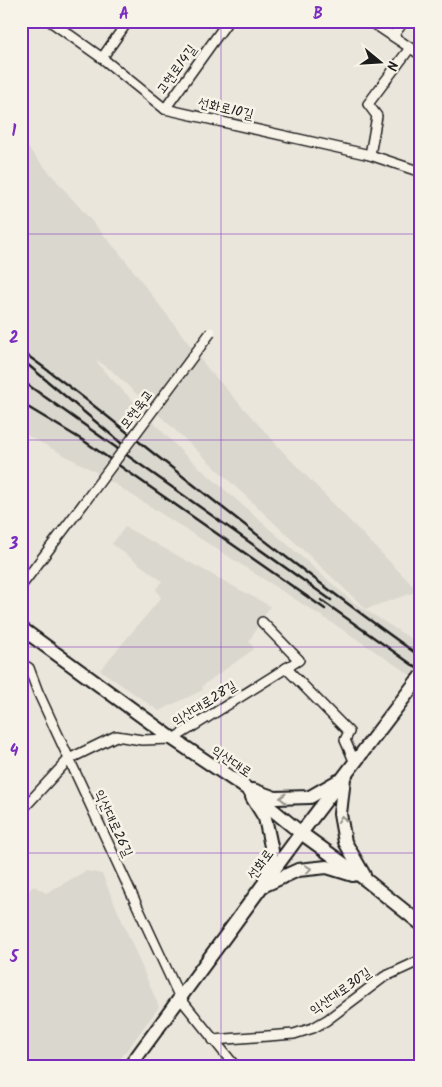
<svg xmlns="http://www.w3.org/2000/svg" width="442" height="1087" viewBox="0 0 442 1087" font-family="Kalam,'Poor Story',sans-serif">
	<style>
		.built { fill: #dad7ce }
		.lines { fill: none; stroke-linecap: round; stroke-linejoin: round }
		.street-casing { stroke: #1c1c1c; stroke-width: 12 }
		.secondary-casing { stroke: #1c1c1c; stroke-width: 16 }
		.street { stroke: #f7f3e8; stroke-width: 9 }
		.secondary { stroke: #f7f3e8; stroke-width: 12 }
		.rail { stroke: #1c1c1c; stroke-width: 2.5 }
		.street-bridge-casing { stroke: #1c1c1c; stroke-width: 12; stroke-linecap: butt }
		.secondary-bridge-casing { stroke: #1c1c1c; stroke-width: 16; stroke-linecap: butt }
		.street-bridge { stroke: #f7f3e8; stroke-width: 9 }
		.secondary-bridge { stroke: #f7f3e8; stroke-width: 12 }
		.oneway { stroke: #94928c }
		.grid { fill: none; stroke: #7b2cbf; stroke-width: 1; stroke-opacity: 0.55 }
		.labels { text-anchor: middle; stroke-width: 5; stroke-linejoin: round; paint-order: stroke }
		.street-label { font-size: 14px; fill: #1c1c1c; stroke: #f7f3e8 }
		.neatline { fill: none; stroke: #7b2cbf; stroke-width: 2 }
		.grid-label { font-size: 16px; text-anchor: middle; font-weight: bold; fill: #7b2cbf }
	</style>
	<rect width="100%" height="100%" fill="#eae6dc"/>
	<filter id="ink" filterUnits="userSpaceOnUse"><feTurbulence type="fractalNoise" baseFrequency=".02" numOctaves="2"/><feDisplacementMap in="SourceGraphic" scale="10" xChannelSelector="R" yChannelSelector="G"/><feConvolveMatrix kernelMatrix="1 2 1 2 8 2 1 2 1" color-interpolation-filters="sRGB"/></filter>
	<g filter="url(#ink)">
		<g class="built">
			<path d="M 21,140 L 122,256 L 209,370 L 286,455 L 418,591 L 366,609 L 111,370 L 95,359 L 104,371 L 183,453 L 353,602 L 421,645 L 421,682 L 337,626 L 96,472 L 21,432 Z"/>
			<path d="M 125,527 L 270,606 L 249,641 L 254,649 L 202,686 L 203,690 L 159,711 L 100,670 L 161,598 L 156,589 L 162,581 L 112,544 Z"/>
			<path d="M 86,871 L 102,874 L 159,1007 L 115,1066 L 21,1066 L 21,896 L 34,886 L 46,893 Z"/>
		</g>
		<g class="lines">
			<g class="street-casing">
				<g id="street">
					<path d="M 50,21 L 102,58 L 165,109 L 370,155 L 421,172"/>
					<path d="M 370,21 L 421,55"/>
					<path d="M 393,36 L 404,21"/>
					<path d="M 102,58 L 128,21"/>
					<path d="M 165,109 L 228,21"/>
					<path d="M 370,155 L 377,116 L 368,104 L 410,48"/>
					<path d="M 21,586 L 84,503"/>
					<path d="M 21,663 L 29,668 L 38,692 L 180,998 L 235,1066"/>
					<path d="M 286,668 L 349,732 L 345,740 L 355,763"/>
					<path d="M 21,811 L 69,759 L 116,736 L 142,740 L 173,739 L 299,660 L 262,622"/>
					<path d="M 213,1040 L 294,1034 L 313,1028 L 327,1020 L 384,977 L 421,960"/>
				</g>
			</g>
			<g class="secondary-casing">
				<g id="secondary">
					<path d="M 21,628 L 173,739 L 246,788 L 301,833 L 366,880 L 421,924"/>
					<path d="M 344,778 L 340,814 L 345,842 L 364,875"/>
					<path d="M 253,790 L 275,798 L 310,797 L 338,781"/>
					<path d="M 252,797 L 265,818 L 272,851 L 265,879"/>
					<path d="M 265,885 L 298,870 L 327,867 L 353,875"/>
					<path d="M 130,1066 L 301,833 L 416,682"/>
				</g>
			</g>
			<use href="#street" class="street"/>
			<use href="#secondary" class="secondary"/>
			<g class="rail">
				<path d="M 21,351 C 70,385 115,423 162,460 C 247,527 332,594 421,657"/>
				<path d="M 21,359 L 127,448"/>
				<path d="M 21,380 L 331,600"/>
				<path d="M 21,403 L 84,441 L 325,609"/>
				<path d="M 321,600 L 421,671"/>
			</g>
			<g class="street-bridge-casing">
				<path id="street-bridge" d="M 84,503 L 211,332"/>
			</g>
			<g class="secondary-bridge-casing">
				<path id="secondary-bridge" d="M 416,682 L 421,676"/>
			</g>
			<use href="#street-bridge" class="street-bridge"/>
			<use href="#secondary-bridge" class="secondary-bridge"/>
		</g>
		<defs><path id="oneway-chevron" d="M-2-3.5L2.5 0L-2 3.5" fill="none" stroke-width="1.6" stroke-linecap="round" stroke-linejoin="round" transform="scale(1.25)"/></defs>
		<g class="oneway">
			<use href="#oneway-chevron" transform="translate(283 798) rotate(-180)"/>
			<use href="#oneway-chevron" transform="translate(342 819) rotate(-97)"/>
			<use href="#oneway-chevron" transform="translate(308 869) rotate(-7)"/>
		</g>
	</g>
	<path class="grid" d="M 221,21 L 221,1066M 21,234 L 421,234M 21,440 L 421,440M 21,647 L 421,647M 21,853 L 421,853"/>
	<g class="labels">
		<g class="street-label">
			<text transform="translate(176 69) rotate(-54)" y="5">고현로14길</text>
			<text transform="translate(226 108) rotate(13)" y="5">선화로10길</text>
			<text transform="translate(136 409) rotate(-53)" y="5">모현육교</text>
			<text transform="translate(204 703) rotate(-32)" y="5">익산대로28길</text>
			<text transform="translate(232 761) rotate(34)" y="5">익산대로</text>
			<text transform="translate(114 823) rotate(65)" y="5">익산대로26길</text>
			<text transform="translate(260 864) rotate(-54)" y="5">선화로</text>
			<text transform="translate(340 991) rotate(-35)" y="5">익산대로30길</text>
		</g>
	</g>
	<rect width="442" height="1087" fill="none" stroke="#f7f3e8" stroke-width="55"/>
	<g transform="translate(380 62) rotate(108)" stroke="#f7f3e8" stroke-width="4" paint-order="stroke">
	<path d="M0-4L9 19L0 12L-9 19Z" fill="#1c1c1c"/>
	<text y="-8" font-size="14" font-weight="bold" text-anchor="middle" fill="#1c1c1c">N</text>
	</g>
	<rect x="28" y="28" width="386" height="1032" class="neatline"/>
	<g class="grid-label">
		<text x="124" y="19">A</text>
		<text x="318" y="19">B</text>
		<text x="14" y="136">1</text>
		<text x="14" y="343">2</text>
		<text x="14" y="549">3</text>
		<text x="14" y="756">4</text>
		<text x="14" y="962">5</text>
	</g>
</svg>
